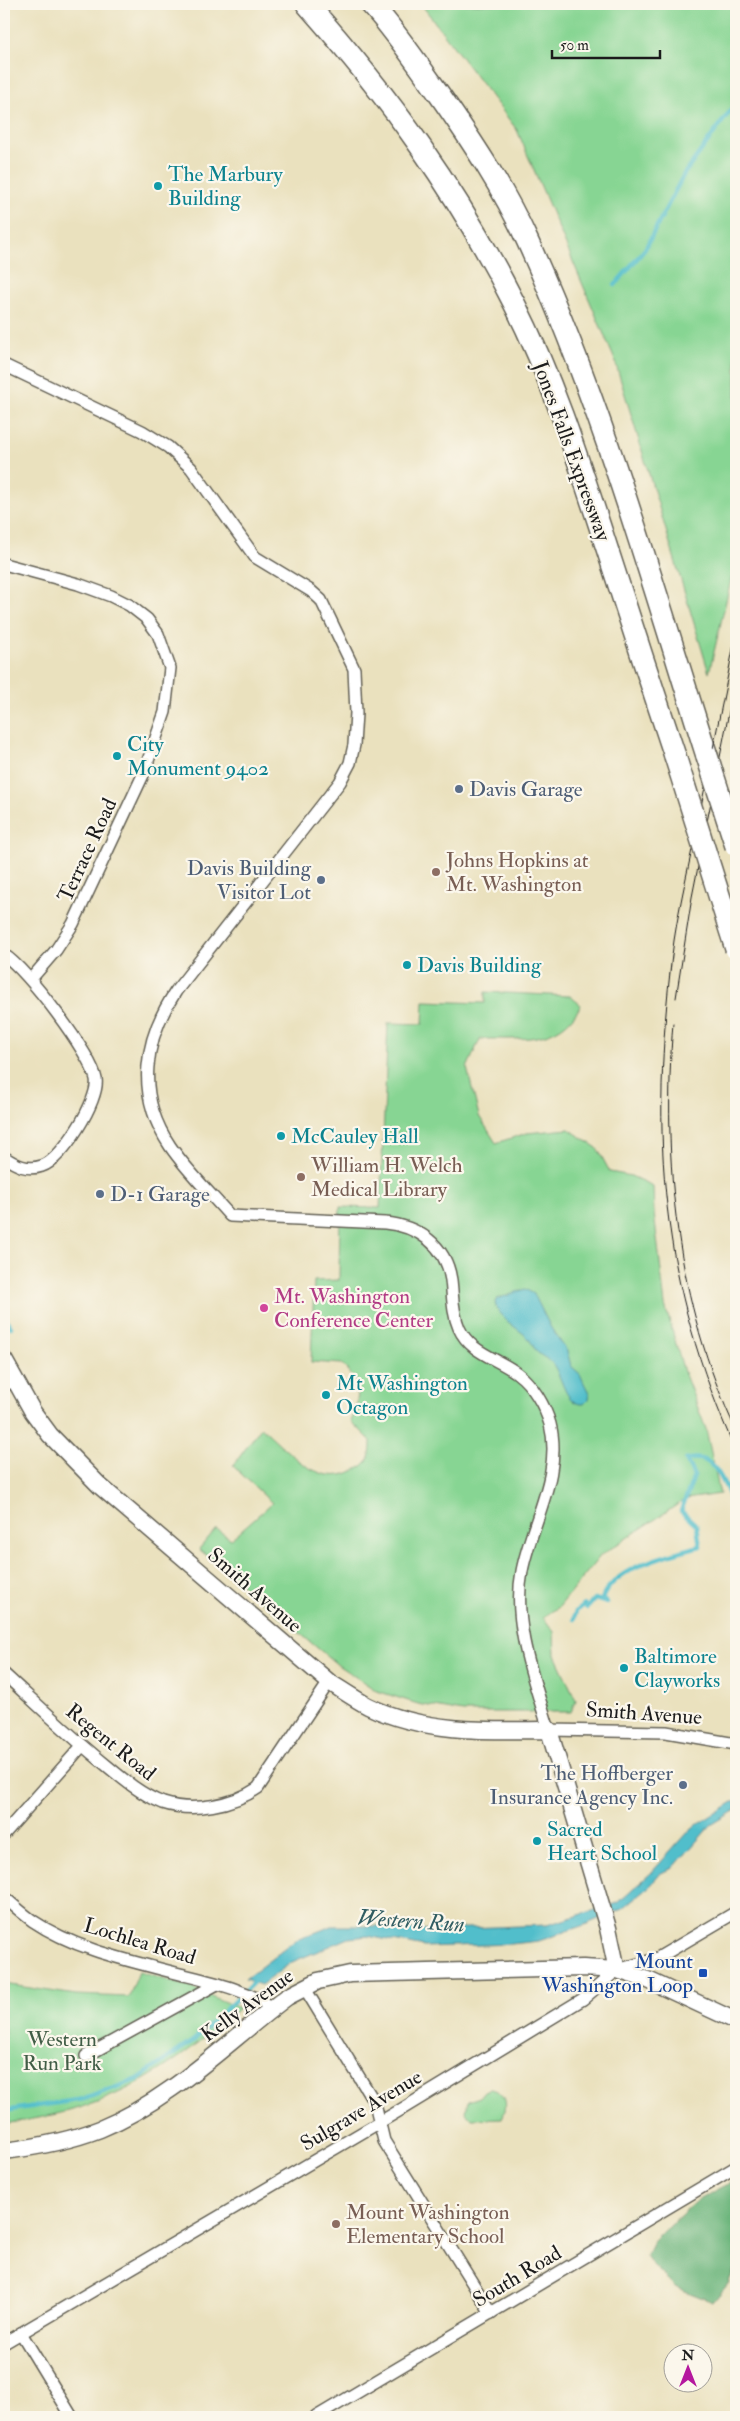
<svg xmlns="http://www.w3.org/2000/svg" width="740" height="2421" viewBox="0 0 740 2421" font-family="'IM FELL Double Pica',serif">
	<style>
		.green { fill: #87d593; stroke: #527858 }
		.forest { fill: #6db67d; stroke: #44694c }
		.water { fill: #51becb; stroke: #366d74 }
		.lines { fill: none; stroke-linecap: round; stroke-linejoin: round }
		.stream { stroke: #51becb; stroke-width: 4.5 }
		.street-casing { stroke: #646155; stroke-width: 14 }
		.secondary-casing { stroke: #646155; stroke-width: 19 }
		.highway-casing { stroke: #646155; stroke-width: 24 }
		.street { stroke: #fff; stroke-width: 11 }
		.secondary { stroke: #fff; stroke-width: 16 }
		.highway { stroke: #fff; stroke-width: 21 }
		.tram { stroke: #1c1c1c; stroke-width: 1 }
		.highway-bridge-casing { stroke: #646155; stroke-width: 24; stroke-linecap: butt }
		.highway-bridge { stroke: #fff; stroke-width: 21 }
		.culture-dot { fill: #0f9aa8; stroke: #fbf7ec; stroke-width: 2 }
		.service-dot { fill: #5c6f8a; stroke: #fbf7ec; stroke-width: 2 }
		.education-dot { fill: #8d6e63; stroke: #fbf7ec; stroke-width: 2 }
		.hotel-dot { fill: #d1479c; stroke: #fbf7ec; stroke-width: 2 }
		.transit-dot { fill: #1a4fb4; stroke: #fbf7ec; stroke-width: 2 }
		.labels { text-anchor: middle; stroke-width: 4.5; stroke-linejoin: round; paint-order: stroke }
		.culture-label { font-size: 21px; fill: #0d838f; stroke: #fbf7ec; text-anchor: start }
		.street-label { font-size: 21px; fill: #1c1c1c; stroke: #fbf7ec }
		.service-label { font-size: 21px; fill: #4e5e75; stroke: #fbf7ec; text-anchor: start }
		.education-label { font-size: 21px; fill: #785e54; stroke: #fbf7ec; text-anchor: start }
		.hotel-label { font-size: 21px; fill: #b23c85; stroke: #fbf7ec; text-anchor: start }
		.transit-label { font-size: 21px; fill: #164399; stroke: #fbf7ec; text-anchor: end }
		.park-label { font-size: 21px; fill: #415d46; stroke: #fbf7ec }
		.water-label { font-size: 22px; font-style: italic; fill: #315d62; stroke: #fbf7ec }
	</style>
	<rect width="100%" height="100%" fill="#fbf7ec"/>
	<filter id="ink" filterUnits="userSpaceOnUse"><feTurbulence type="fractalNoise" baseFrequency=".02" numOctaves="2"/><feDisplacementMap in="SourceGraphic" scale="10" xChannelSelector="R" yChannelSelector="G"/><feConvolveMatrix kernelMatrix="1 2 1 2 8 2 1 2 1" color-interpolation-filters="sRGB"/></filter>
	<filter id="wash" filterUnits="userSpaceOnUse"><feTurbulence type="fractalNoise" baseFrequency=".0096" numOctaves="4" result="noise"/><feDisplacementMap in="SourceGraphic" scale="20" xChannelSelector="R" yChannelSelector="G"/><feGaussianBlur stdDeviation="1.12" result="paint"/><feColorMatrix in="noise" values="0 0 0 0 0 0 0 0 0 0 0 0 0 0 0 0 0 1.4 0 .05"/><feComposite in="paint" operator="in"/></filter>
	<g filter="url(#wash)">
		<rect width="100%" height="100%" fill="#eae1be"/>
		<g class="green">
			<path d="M 421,4 L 736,4 L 736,559 L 709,673 L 614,358 L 517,130 Z"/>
			<path d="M 485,992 L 570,996 L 581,1005 C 559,1046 519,1038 480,1039 L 467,1068 L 479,1116 L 496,1143 L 527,1133 L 569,1129 L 597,1148 L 610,1172 L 631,1176 L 653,1186 L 654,1213 L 665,1305 L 684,1372 L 706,1429 L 720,1494 L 686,1499 L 601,1555 L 559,1607 L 543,1617 L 554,1632 L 555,1655 L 576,1700 L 571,1712 L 463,1712 L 418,1704 L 377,1691 L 339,1666 L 199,1549 L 216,1529 L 231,1539 L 272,1503 L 233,1466 L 261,1427 C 286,1448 317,1489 353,1471 C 369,1464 371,1458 371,1441 L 351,1421 L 356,1410 L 359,1384 L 342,1364 L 311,1362 L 314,1281 L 339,1280 L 340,1207 L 380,1208 L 388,1023 L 423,1024 L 424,1001 L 485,1003 Z"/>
			<path d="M 139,1972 L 190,1987 L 239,2008 C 200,2044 157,2077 107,2098 C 75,2112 39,2118 4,2124 L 4,1984 L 76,1995 L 129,1997 Z"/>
			<path d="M 490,2089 C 506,2091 509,2105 502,2118 L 472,2119 L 466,2112 L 468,2101 L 480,2097 L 485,2091 Z"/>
		</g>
		<path class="forest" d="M 736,2180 L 736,2265 L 728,2284 L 713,2302 L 675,2287 L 649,2261 L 646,2256 L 654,2240 L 696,2201 Z"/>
		<g class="water">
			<path d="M 525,1289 L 534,1294 L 551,1328 L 567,1351 L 571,1366 L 580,1374 L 584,1383 L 589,1393 L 588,1400 L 584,1404 C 563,1406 563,1373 550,1361 C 546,1358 541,1356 537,1352 C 533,1347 531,1340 526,1336 C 516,1327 497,1317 495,1302 L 497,1299 Z"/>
			<path d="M 736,1800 L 736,1810 L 711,1825 L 673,1868 L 661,1873 L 651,1885 L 622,1909 L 587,1924 L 539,1941 L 511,1944 L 424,1947 L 368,1936 L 349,1938 L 292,1962 L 261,1985 L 245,1979 L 296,1940 L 332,1926 L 388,1926 L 414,1930 L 547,1925 L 618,1903 L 651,1873 L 692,1828 Z"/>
		</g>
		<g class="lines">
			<g class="stream">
				<path d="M 615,285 L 645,249 L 684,174 L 736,103"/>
				<path d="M 4,1317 L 11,1327"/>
				<path d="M 574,1619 L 576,1611 L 584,1605 L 587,1608 L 595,1599 L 607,1603 L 602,1599 C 614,1566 671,1554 700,1546 L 697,1526 L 681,1511 L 694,1476 L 686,1460 C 713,1452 722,1478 731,1499 L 736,1497"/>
				<path d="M 4,2111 L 84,2099 L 138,2079 L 194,2040 L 256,1980"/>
			</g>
		</g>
	</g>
	<g filter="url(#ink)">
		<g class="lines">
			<g class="street-casing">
				<g id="street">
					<path d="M 4,365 L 142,431 L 168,447 L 191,468 L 255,557 L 311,591 L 321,600 L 354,669 L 356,713 L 354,745 L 350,763 L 340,782 L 176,991 C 144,1039 135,1094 170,1146 C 187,1171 210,1193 230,1216 L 385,1223 C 418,1226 446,1245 451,1280 C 453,1296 452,1312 459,1328 C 470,1353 497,1358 517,1373 C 533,1385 545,1406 550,1424 C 563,1474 531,1523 522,1571 C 512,1623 534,1680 549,1730 L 666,1732 L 736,1744"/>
					<path d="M 4,564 L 78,584 L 111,596 L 129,605 L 147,619 L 158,634 L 170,668 L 165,712 L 143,775 L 73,924 L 56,950 L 31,979"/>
					<path d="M 4,955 C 26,968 91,1054 96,1079 C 100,1099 62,1160 42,1166 C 27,1171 16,1165 4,1157"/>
					<path d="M 4,1386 L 14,1379"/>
					<path d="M 4,1674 C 38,1705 71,1737 106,1765 C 124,1780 142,1795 163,1803 C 193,1813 233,1805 258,1788 L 329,1682"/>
					<path d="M 4,1834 L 82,1746"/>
					<path d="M 4,1897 C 13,1905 23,1914 33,1921 C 76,1950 131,1961 180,1974 C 212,1982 245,1989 273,2008"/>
					<path d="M 304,1987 L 375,2103 L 384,2141 L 491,2313"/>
					<path d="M 86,2056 L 217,1984"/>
					<path d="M 21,2333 L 72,2417"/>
					<path d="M 4,2343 L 397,2112 L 583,1999 L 617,1970 L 656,1959 L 736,1912"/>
					<path d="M 316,2417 L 736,2167"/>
				</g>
			</g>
			<g class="secondary-casing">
				<g id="secondary">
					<path d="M 4,1360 L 33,1412 L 50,1435 L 100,1486 L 329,1682 C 342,1690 355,1699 368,1706 C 424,1733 488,1731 549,1730 L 608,1928 L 617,1970"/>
					<path d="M 4,2151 C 37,2147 69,2141 100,2129 C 171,2100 227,2042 287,1997 L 318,1981 L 350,1974 L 583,1968 L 617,1970 L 648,1980 L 736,2021"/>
				</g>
			</g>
			<g class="highway-casing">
				<g id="highway">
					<path d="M 307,4 C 391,99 457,190 514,303 C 551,376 576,453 601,530 C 625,605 650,681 675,756"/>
					<path d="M 371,4 C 396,32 417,63 439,94 C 471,140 504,189 527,240 C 603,406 652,583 707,756"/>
				</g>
			</g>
			<use href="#street" class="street"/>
			<use href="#secondary" class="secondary"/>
			<use href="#highway" class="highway"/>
			<g class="tram">
				<path d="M 736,634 C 723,701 709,768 695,835 C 687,875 677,915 672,955 C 650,1136 660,1283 736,1451"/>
				<path d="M 676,998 L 692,897 L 736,677"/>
				<path d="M 673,1023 C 662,1161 676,1303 736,1430"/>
			</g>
			<g class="highway-bridge-casing">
				<g id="highway-bridge">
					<path d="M 675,756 L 736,949"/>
					<path d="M 707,756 L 736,846"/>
				</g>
			</g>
			<use href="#highway-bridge" class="highway-bridge"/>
		</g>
	</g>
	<g class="culture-dot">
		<circle cx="158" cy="186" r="5"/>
		<circle cx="117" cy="756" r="5"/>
		<circle cx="407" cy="965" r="5"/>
		<circle cx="281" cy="1136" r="5"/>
		<circle cx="326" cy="1395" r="5"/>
		<circle cx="624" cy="1668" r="5"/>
		<circle cx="537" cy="1841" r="5"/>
	</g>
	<g class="service-dot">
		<circle cx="459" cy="789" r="5"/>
		<circle cx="321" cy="880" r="5"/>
		<circle cx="100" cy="1194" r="5"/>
		<circle cx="683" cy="1785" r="5"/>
	</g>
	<g class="education-dot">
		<circle cx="436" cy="872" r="5"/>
		<circle cx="301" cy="1177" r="5"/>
		<circle cx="336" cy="2224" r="5"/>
	</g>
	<circle class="hotel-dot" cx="264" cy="1308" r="5"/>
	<rect class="transit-dot" x="698" y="1968" width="10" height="10" rx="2.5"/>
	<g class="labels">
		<g class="culture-label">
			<text x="168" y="181">The Marbury<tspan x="168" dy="24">Building</tspan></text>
			<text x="127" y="751">City<tspan x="127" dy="24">Monument 9402</tspan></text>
			<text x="417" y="972">Davis Building</text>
			<text x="291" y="1143">McCauley Hall</text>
			<text x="336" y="1390">Mt Washington<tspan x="336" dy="24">Octagon</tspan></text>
			<text x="634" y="1663">Baltimore<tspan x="634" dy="24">Clayworks</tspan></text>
			<text x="547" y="1836">Sacred<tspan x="547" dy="24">Heart School</tspan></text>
		</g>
		<g class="street-label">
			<text transform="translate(572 451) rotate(70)" y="7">Jones Falls Expressway</text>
			<text transform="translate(87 850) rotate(-65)" y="7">Terrace Road</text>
			<text transform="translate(255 1590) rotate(41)" y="7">Smith Avenue</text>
			<text transform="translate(644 1713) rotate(4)" y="7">Smith Avenue</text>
			<text transform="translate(111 1742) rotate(39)" y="7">Regent Road</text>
			<text transform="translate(140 1941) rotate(17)" y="7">Lochlea Road</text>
			<text transform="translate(247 2005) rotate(-36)" y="7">Kelly Avenue</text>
			<text transform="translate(361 2110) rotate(-31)" y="7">Sulgrave Avenue</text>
			<text transform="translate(517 2276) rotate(-31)" y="7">South Road</text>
		</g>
		<g class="service-label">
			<text x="469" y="796">Davis Garage</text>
			<text x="311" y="875" text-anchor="end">Davis Building<tspan x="311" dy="24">Visitor Lot</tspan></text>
			<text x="110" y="1201">D-1 Garage</text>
			<text x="673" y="1780" text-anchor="end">The Hoffberger<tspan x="673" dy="24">Insurance Agency Inc.</tspan></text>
		</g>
		<g class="education-label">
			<text x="446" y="867">Johns Hopkins at<tspan x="446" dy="24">Mt. Washington</tspan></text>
			<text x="311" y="1172">William H. Welch<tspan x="311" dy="24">Medical Library</tspan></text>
			<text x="346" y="2219">Mount Washington<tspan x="346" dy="24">Elementary School</tspan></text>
		</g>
		<g class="hotel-label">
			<text x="274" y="1303">Mt. Washington<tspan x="274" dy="24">Conference Center</tspan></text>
		</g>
		<g class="transit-label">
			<text x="693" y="1968">Mount<tspan x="693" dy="24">Washington Loop</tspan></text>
		</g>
		<g class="park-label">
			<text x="62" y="2046">Western<tspan x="62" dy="24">Run Park</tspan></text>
		</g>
		<g class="water-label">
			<text transform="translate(411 1920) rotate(4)" y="8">Western Run</text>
		</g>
	</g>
	<rect width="740" height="2421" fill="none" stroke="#fbf7ec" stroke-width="20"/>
	<g transform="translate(688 2368)"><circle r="24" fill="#fbf7ec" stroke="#a29f99"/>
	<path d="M0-4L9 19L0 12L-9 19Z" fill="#b5179e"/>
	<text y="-8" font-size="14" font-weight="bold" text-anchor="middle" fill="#1c1c1c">N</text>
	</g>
	<path d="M552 50v8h108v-8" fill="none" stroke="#1c1c1c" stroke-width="2.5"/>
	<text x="560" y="50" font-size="15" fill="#1c1c1c" stroke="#fbf7ec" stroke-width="4" paint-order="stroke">50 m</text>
</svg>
